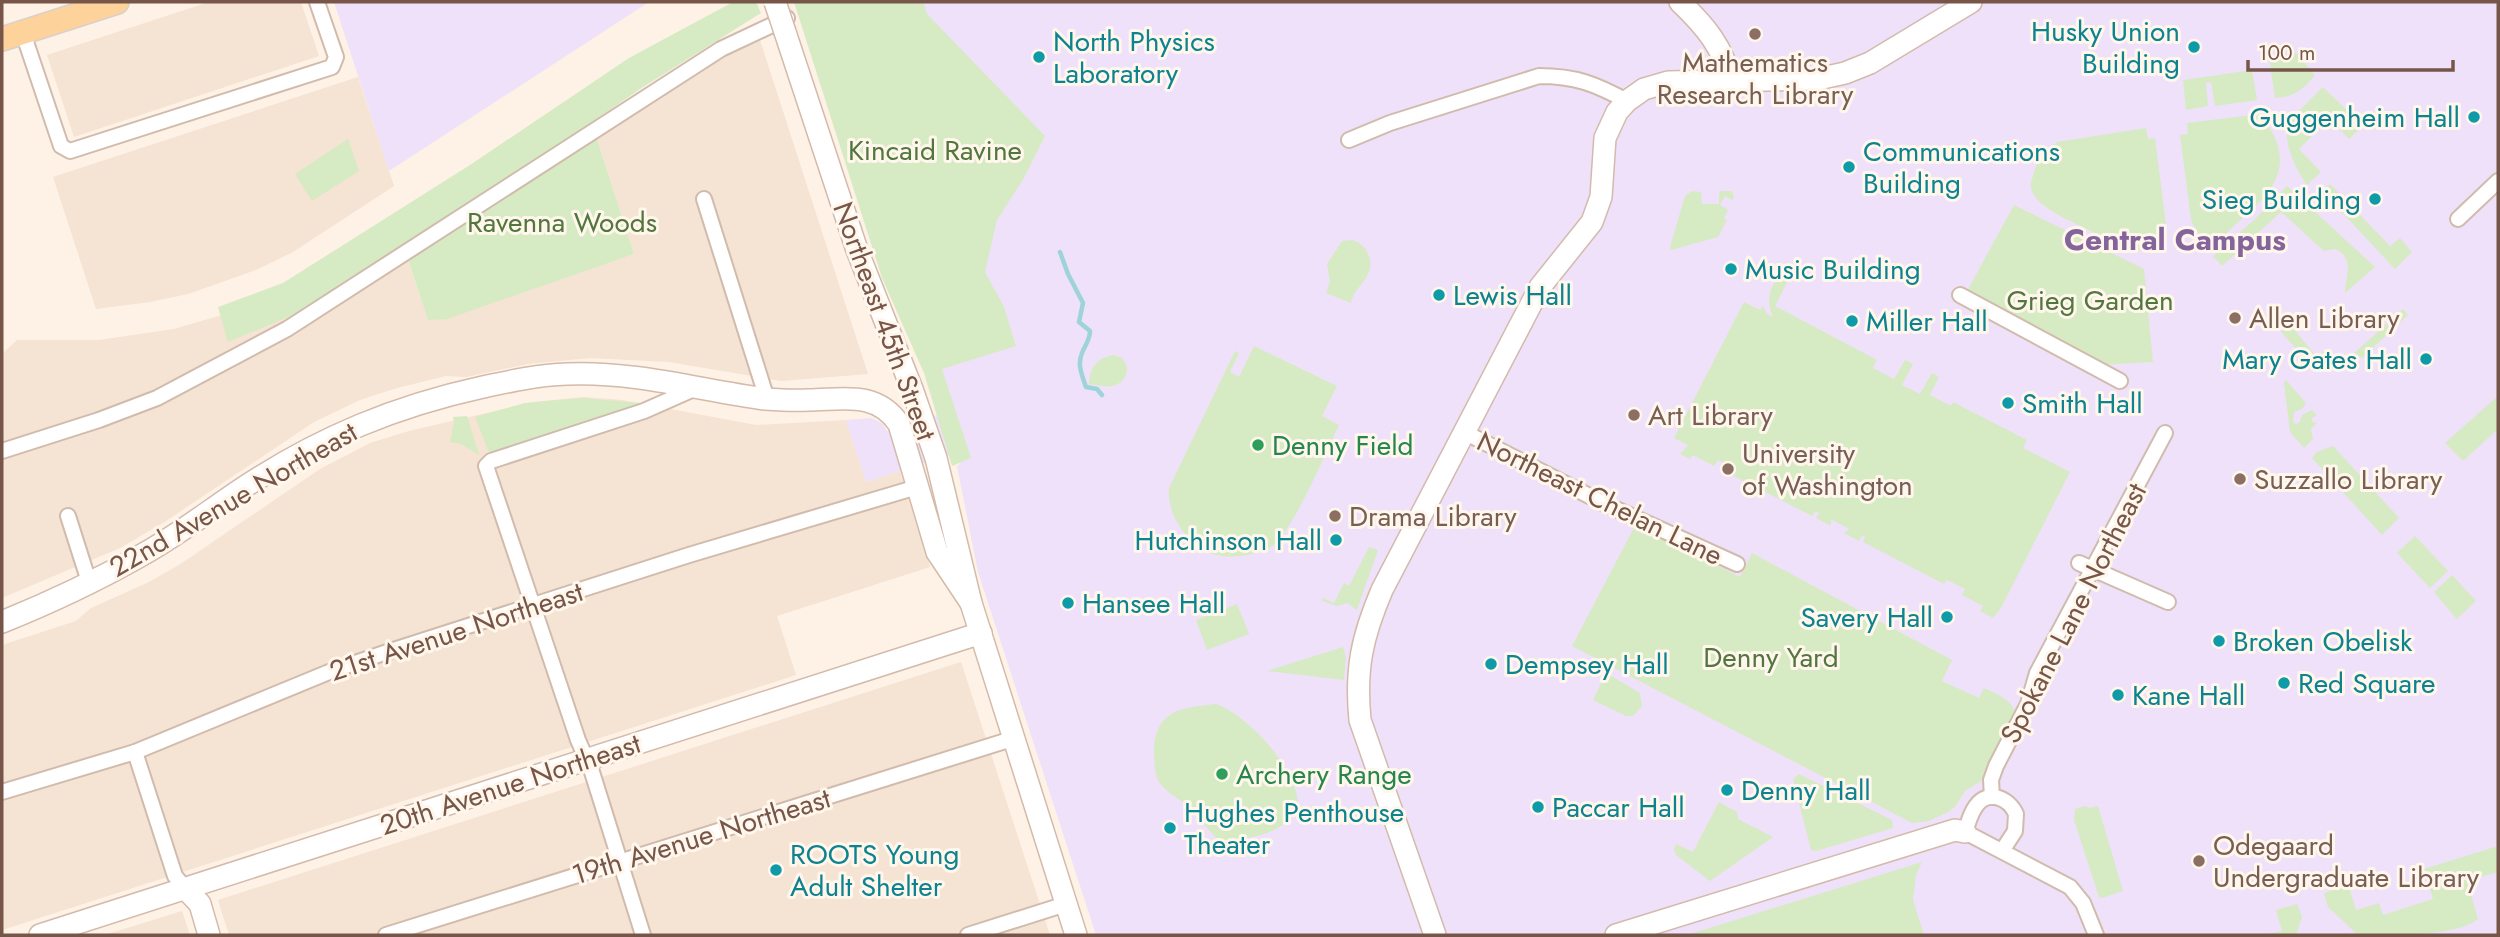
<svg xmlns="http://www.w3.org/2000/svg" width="2500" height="937" viewBox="0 0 2500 937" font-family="Jost,sans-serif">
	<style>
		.residential { fill: #f5e3d3 }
		.education { fill: #efe1f9 }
		.green { fill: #d6ebc3 }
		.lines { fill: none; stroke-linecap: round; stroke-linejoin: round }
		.stream { stroke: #9ed4d9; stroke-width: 4.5 }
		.street-casing { stroke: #d1bbad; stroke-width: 18 }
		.secondary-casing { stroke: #d4baab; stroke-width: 24 }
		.primary-casing { stroke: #d9d0cc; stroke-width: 26 }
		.street { stroke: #fff; stroke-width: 14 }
		.secondary { stroke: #fff; stroke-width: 21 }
		.primary { stroke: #fdd29b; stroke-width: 23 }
		.secondary-bridge-casing { stroke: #d4baab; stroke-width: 24; stroke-linecap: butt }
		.secondary-bridge { stroke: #fff; stroke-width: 21 }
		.education-dot { fill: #8d6e63; stroke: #fff6ec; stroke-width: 2.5 }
		.culture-dot { fill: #0f9aa8; stroke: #fff6ec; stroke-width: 2.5 }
		.leisure-dot { fill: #2e9e5b; stroke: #fff6ec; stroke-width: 2.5 }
		.labels { text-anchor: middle; stroke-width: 6; stroke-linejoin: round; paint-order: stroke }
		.culture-label { font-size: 28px; fill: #0d838f; stroke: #fff6ec; text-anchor: start }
		.education-label { font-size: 28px; fill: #785e54; stroke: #fff6ec; text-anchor: start }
		.park-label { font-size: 28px; fill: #52773e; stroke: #fff6ec }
		.street-label { font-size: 28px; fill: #775649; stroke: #fff6ec }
		.leisure-label { font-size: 28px; fill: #27864d; stroke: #fff6ec; text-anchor: start }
		.neighbourhood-label { font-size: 30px; font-weight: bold; fill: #84649a; stroke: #fff6ec }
	</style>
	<rect width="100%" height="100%" fill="#fdf2e5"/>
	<g class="residential">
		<path d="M 209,2 L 301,2 L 319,56 L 74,137 L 47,55 Z"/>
		<path d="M 758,34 L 868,374 L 781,381 L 669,362 L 590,358 L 528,364 L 466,377 L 446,376 L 397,388 L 360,400 L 314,422 L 163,523 L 120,548 L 2,598 L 2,354 L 17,340 L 99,340 L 174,329 L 239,310 L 309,279 L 330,310 L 408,259 L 428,320 L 634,254 L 596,136 Z"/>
		<path d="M 358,77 L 394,186 L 293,252 L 256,270 L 188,294 L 150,302 L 96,309 L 53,177 Z"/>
		<path d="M 584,397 L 622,400 L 756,425 L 846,420 L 866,482 L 900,471 L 930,567 L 777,616 L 796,675 L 2,930 L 2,645 L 76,621 L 91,608 L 147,583 L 179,565 L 320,469 L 370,443 L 409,431 L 533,402 Z"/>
		<path d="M 961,662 L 1050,935 L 229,935 L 218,900 Z"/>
		<path d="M 182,911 L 190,935 L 104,935 L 134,926 Z"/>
	</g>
	<g class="education">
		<path d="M 334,2 L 649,2 L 389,171 Z"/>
		<path d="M 794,2 L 2498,2 L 2498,935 L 1096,935 L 978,572 L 957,466 L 960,464 L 956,453 L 866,482 L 846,420 L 872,418 L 883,424 L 887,431 L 943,413 Z"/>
	</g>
	<g class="green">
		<path d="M 733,2 L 756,2 L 761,13 L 640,89 L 510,179 L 295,314 L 228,342 L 218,307 L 283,283 L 470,165 L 629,58 Z"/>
		<path d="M 794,2 L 923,2 L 927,14 L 1045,136 L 1024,178 L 997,220 L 985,272 L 1004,307 L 1016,346 L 942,369 L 971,458 L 952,466 L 924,373 L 882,278 Z"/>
		<path d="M 2293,52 L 2297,54 L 2315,75 C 2303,90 2294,97 2275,98 L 2269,57 Z"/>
		<path d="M 2252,70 L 2257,100 L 2215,106 L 2211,82 L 2206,83 L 2208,106 L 2186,110 L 2183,80 Z"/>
		<path d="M 2323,87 L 2363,126 L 2349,139 L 2329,119 L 2299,149 L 2321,172 L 2307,185 C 2295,167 2283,145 2288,122 Z"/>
		<path d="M 2260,114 C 2307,173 2262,199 2221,238 L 2216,242 C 2203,241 2195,231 2191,219 L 2180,135 L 2188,134 L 2187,123 Z"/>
		<path d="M 2146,128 L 2148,139 L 2155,138 L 2166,225 C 2165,238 2155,248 2142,250 C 2125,252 2105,238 2091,231 C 2075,223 2032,206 2031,187 C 2030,183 2032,180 2033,176 C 2037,160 2044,152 2057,142 Z"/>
		<path d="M 596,136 L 634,254 L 447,319 L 428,320 L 408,259 Z"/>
		<path d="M 348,139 L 359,171 L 312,201 L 295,174 Z"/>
		<path d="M 2330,184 L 2390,246 L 2400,238 L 2412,252 L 2395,269 L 2322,191 Z"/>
		<path d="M 2287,186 L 2375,267 L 2345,293 C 2345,278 2356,256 2334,249 L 2324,251 L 2281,212 L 2222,266 L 2213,256 L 2254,220 Z"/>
		<path d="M 1692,191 L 1701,192 L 1702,204 L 1719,204 L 1719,194 L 1721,191 L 1732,191 L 1734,197 L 1733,200 L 1725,196 L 1720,205 L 1728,210 L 1724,219 L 1727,220 L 1718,237 L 1671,250 L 1670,247 L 1685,196 Z"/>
		<path d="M 2014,205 L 2144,269 L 2153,362 L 2100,365 L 1966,293 Z"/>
		<path d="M 1353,240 C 1361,243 1366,248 1369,256 C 1376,278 1354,285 1351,303 L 1326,293 L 1330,282 L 1327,264 L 1342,241 Z"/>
		<path d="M 1786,262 L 1795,267 L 1775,306 L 1877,360 L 1873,368 L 1894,379 L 1905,360 L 1913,364 L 1902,385 L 1920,394 L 1932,373 L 1939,377 L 1930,395 L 1951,406 L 1953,402 L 2027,440 L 2023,448 L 2070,472 L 2001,608 L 1993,618 L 1980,611 L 1983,606 L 1962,595 L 1965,589 L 1947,580 L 1944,584 L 1863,542 L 1865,537 L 1862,535 L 1859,541 L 1844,533 L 1849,529 L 1831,519 L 1831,526 L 1816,518 L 1819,513 L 1816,511 L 1812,516 L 1730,474 L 1733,468 L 1718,460 L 1714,466 L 1693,455 L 1690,459 L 1680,454 L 1688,445 L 1674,438 L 1744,302 L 1760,310 L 1763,306 L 1767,314 L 1773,317 C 1763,294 1774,284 1786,262 Z"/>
		<path d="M 2403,309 L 2408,315 L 2362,358 L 2358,355 L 2353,360 L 2350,357 Z"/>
		<path d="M 2289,323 L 2316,356 L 2325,351 L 2329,357 L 2315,369 L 2281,332 Z"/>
		<path d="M 1254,346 L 1337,386 L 1322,416 L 1339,425 C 1326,452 1293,532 1271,547 C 1262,552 1250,555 1240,556 C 1222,558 1210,555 1196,544 C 1179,531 1167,509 1169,488 L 1235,351 L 1239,353 L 1230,372 L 1239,377 Z"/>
		<path d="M 1114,355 C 1133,359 1130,383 1112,386 C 1105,388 1097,384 1089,385 C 1089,369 1097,357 1114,355 Z"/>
		<path d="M 2286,380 L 2306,403 L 2302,409 L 2294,412 L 2293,422 L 2296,424 L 2300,422 L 2302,415 L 2312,410 L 2317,415 L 2312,418 L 2312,422 L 2317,423 L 2311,429 L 2313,439 L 2304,448 L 2290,432 L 2284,383 Z"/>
		<path d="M 2498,396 L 2498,429 L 2463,461 L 2445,443 Z"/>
		<path d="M 581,398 L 642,403 L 490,455 L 475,417 L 525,403 Z"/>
		<path d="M 467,416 L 479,455 L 461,444 L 450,442 L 454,423 L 453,417 Z"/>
		<path d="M 2333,446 L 2399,518 L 2382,535 L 2312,458 L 2317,452 Z"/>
		<path d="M 1636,524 L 1740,577 L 1752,553 L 1952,660 L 1942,681 L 1979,698 L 1984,688 C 1998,695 2015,700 2016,717 L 1981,781 L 1965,791 L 1955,807 L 1948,812 L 1929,821 L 1912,823 L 1572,646 Z"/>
		<path d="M 2415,536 L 2448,571 L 2430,588 L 2397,553 Z"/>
		<path d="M 1369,547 L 1378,550 L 1357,610 L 1347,603 L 1337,606 L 1322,601 L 1323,598 L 1334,603 L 1344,583 L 1349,586 Z"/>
		<path d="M 2452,575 L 2476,601 L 2457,619 L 2434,592 Z"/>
		<path d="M 1237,604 L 1249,634 L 1207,650 L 1196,620 Z"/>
		<path d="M 1343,647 L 1346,657 L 1344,680 L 1267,671 Z"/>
		<path d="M 1606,673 L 1640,693 L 1642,706 L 1633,716 L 1626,716 L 1593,700 Z"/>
		<path d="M 1216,704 C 1247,715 1291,763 1297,796 C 1298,801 1297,808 1297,813 C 1272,837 1253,838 1219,841 C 1209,831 1200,819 1191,809 C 1181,799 1165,793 1158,780 C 1155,774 1154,761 1154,754 C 1154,710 1180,708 1216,704 Z"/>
		<path d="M 1799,774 L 1892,820 L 1893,828 L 1816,851 L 1811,850 L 1793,779 Z"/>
		<path d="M 1719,802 L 1737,812 L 1738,819 L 1773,837 L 1710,881 L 1676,855 L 1674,849 L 1676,844 L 1693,852 Z"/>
		<path d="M 2085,806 L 2090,808 L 2098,806 L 2123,891 L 2102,898 L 2099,897 L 2074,820 L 2075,809 Z"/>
		<path d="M 2498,846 L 2498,872 L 2467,881 L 2478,919 C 2455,937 2392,935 2358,935 L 2328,907 L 2324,893 L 2345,886 L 2345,882 L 2347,881 L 2356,910 L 2379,903 L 2383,915 L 2433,899 L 2424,869 Z"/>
		<path d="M 1922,862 L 1916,875 L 1913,900 L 1924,935 L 1687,935 Z"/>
		<path d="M 2297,904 L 2302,917 L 2296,935 L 2265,935 L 2282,931 L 2276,910 Z"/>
	</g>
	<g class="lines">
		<path class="stream" d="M 1060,252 L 1068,274 L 1083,303 L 1079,322 L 1090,331 C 1090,340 1085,345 1082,353 C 1077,365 1082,375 1086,387 L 1097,389 L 1102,395"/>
		<g class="street-casing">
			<g id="street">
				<path d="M 23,33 L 61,146 L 70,151 L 332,67 L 336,57 L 317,2"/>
				<path d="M 1349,140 L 1390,123 L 1539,76 C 1576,76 1595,84 1627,101"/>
				<path d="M 704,199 L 767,399"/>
				<path d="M 2458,219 L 2498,181"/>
				<path d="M 1960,295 L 2120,381"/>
				<path d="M 1464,432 L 1605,504 L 1737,564"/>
				<path d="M 2,451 L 99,420 L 157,398 L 287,329 L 721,49 L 787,18"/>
				<path d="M 68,516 L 89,582"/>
				<path d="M 2079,563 L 2168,602"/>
				<path d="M 135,752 L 175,876 L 186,889"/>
				<path d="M 2,792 L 135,752 L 329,672 L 384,653 L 689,555 L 917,487"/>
				<path d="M 1992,797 L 1991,780 L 1996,766 L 2028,704 L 2037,673 L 2165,433"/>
				<path d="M 2002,851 L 2015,831 L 2016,814 C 2009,798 1988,789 1976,806 C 1970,814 1968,824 1965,832 L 2070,887 L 2083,903 L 2096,935"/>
				<path d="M 386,935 L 1015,738"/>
				<path d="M 643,935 L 592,772 L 578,740 L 486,466 L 491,461 L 644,411 L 696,388"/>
				<path d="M 968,935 L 1066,904"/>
			</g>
		</g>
		<g class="secondary-casing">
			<g id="secondary">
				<path d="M 1680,2 C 1702,23 1726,49 1729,81"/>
				<path d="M 785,32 L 857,250 L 912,389 L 936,458 L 971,603 L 1076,935"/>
				<path d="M 2,622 C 49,603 96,581 140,556 C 177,536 211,509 246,486 C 321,437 396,406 483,387 C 511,381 538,375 567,374 C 633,371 700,390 765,399 C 779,400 794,401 808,400 C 842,400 876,390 899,424 L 937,552 L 971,603"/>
				<path d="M 186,889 L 200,904 L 209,935"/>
				<path d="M 40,935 L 981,633"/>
				<path d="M 1435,935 L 1360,720 C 1355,669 1362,637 1382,590 L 1540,287 L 1592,222 L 1601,197 L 1605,138 L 1617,112 L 1627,101 L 1644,89 L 1668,82 L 1818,79 L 1845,73 L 1870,63 L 1971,2"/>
				<path d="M 1616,935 L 1955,830 L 1965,832"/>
			</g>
		</g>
		<g class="primary-casing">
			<path id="primary" d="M 2,39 L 117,2"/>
		</g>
		<use href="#street" class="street"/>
		<use href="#secondary" class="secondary"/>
		<use href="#primary" class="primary"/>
		<g class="secondary-bridge-casing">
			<path id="secondary-bridge" d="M 775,2 L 785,32"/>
		</g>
		<use href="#secondary-bridge" class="secondary-bridge"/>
	</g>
	<g class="education-dot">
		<circle cx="1755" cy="34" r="7"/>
		<circle cx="2235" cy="318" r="7"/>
		<circle cx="1634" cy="415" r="7"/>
		<circle cx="1728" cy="469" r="7"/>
		<circle cx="2240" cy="479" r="7"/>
		<circle cx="1335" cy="516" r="7"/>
		<circle cx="2199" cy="861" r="7"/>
	</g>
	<g class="culture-dot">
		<circle cx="2194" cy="47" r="7"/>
		<circle cx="1039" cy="57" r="7"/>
		<circle cx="2474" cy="117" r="7"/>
		<circle cx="1849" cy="167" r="7"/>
		<circle cx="2375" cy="199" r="7"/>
		<circle cx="1731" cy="269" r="7"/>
		<circle cx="1439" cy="295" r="7"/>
		<circle cx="1852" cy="321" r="7"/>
		<circle cx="2426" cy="359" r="7"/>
		<circle cx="2008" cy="403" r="7"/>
		<circle cx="1336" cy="540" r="7"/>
		<circle cx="1068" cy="603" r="7"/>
		<circle cx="1947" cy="617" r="7"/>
		<circle cx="2219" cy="641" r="7"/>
		<circle cx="1491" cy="664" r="7"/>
		<circle cx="2284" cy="683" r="7"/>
		<circle cx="2118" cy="695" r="7"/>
		<circle cx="1727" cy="790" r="7"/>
		<circle cx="1538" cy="807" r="7"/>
		<circle cx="1170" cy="828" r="7"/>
		<circle cx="776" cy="870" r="7"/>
	</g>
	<g class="leisure-dot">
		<circle cx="1258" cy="445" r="7"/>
		<circle cx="1222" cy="774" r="7"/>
	</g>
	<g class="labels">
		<g class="culture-label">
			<text x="2180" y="41" text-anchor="end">Husky Union<tspan x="2180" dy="32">Building</tspan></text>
			<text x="1053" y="51">North Physics<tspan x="1053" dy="32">Laboratory</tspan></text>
			<text x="2460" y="127" text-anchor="end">Guggenheim Hall</text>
			<text x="1863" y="161">Communications<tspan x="1863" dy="32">Building</tspan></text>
			<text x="2361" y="209" text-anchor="end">Sieg Building</text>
			<text x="1745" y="279">Music Building</text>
			<text x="1453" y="305">Lewis Hall</text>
			<text x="1866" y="331">Miller Hall</text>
			<text x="2412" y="369" text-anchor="end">Mary Gates Hall</text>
			<text x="2022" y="413">Smith Hall</text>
			<text x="1322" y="550" text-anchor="end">Hutchinson Hall</text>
			<text x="1082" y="613">Hansee Hall</text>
			<text x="1933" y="627" text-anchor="end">Savery Hall</text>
			<text x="2233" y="651">Broken Obelisk</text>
			<text x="1505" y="674">Dempsey Hall</text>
			<text x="2298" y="693">Red Square</text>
			<text x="2132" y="705">Kane Hall</text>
			<text x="1741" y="800">Denny Hall</text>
			<text x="1552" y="817">Paccar Hall</text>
			<text x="1184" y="822">Hughes Penthouse<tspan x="1184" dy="32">Theater</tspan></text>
			<text x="790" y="864">ROOTS Young<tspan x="790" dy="32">Adult Shelter</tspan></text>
		</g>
		<g class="education-label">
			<text x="1755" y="72" text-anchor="middle">Mathematics<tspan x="1755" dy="32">Research Library</tspan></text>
			<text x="2249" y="328">Allen Library</text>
			<text x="1648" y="425">Art Library</text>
			<text x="1742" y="463">University<tspan x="1742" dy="32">of Washington</tspan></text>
			<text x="2254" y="489">Suzzallo Library</text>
			<text x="1349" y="526">Drama Library</text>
			<text x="2213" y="855">Odegaard<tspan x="2213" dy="32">Undergraduate Library</tspan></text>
		</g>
		<g class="park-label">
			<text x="935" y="160">Kincaid Ravine</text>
			<text x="562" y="232">Ravenna Woods</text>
			<text x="2090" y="310">Grieg Garden</text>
			<text x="1771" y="667">Denny Yard</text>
		</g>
		<g class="street-label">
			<text transform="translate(885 321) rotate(70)" y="10">Northeast 45th Street</text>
			<text transform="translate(1600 498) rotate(26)" y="10">Northeast Chelan Lane</text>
			<text transform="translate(233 499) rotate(-30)" y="10">22nd Avenue Northeast</text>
			<text transform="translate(2073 613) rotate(-63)" y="10">Spokane Lane Northeast</text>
			<text transform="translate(456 631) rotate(-18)" y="10">21st Avenue Northeast</text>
			<text transform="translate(510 784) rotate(-18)" y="10">20th Avenue Northeast</text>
			<text transform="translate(701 836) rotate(-17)" y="10">19th Avenue Northeast</text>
		</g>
		<g class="leisure-label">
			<text x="1272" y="455">Denny Field</text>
			<text x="1236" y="784">Archery Range</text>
		</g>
		<g class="neighbourhood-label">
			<text x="2175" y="250">Central Campus</text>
		</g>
	</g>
	<rect width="2500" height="937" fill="none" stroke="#775649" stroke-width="7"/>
	<path d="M2248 60v10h205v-10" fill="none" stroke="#775649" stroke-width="3.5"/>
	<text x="2258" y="60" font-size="21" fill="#775649" stroke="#fff6ec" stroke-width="5" paint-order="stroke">100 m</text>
</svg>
